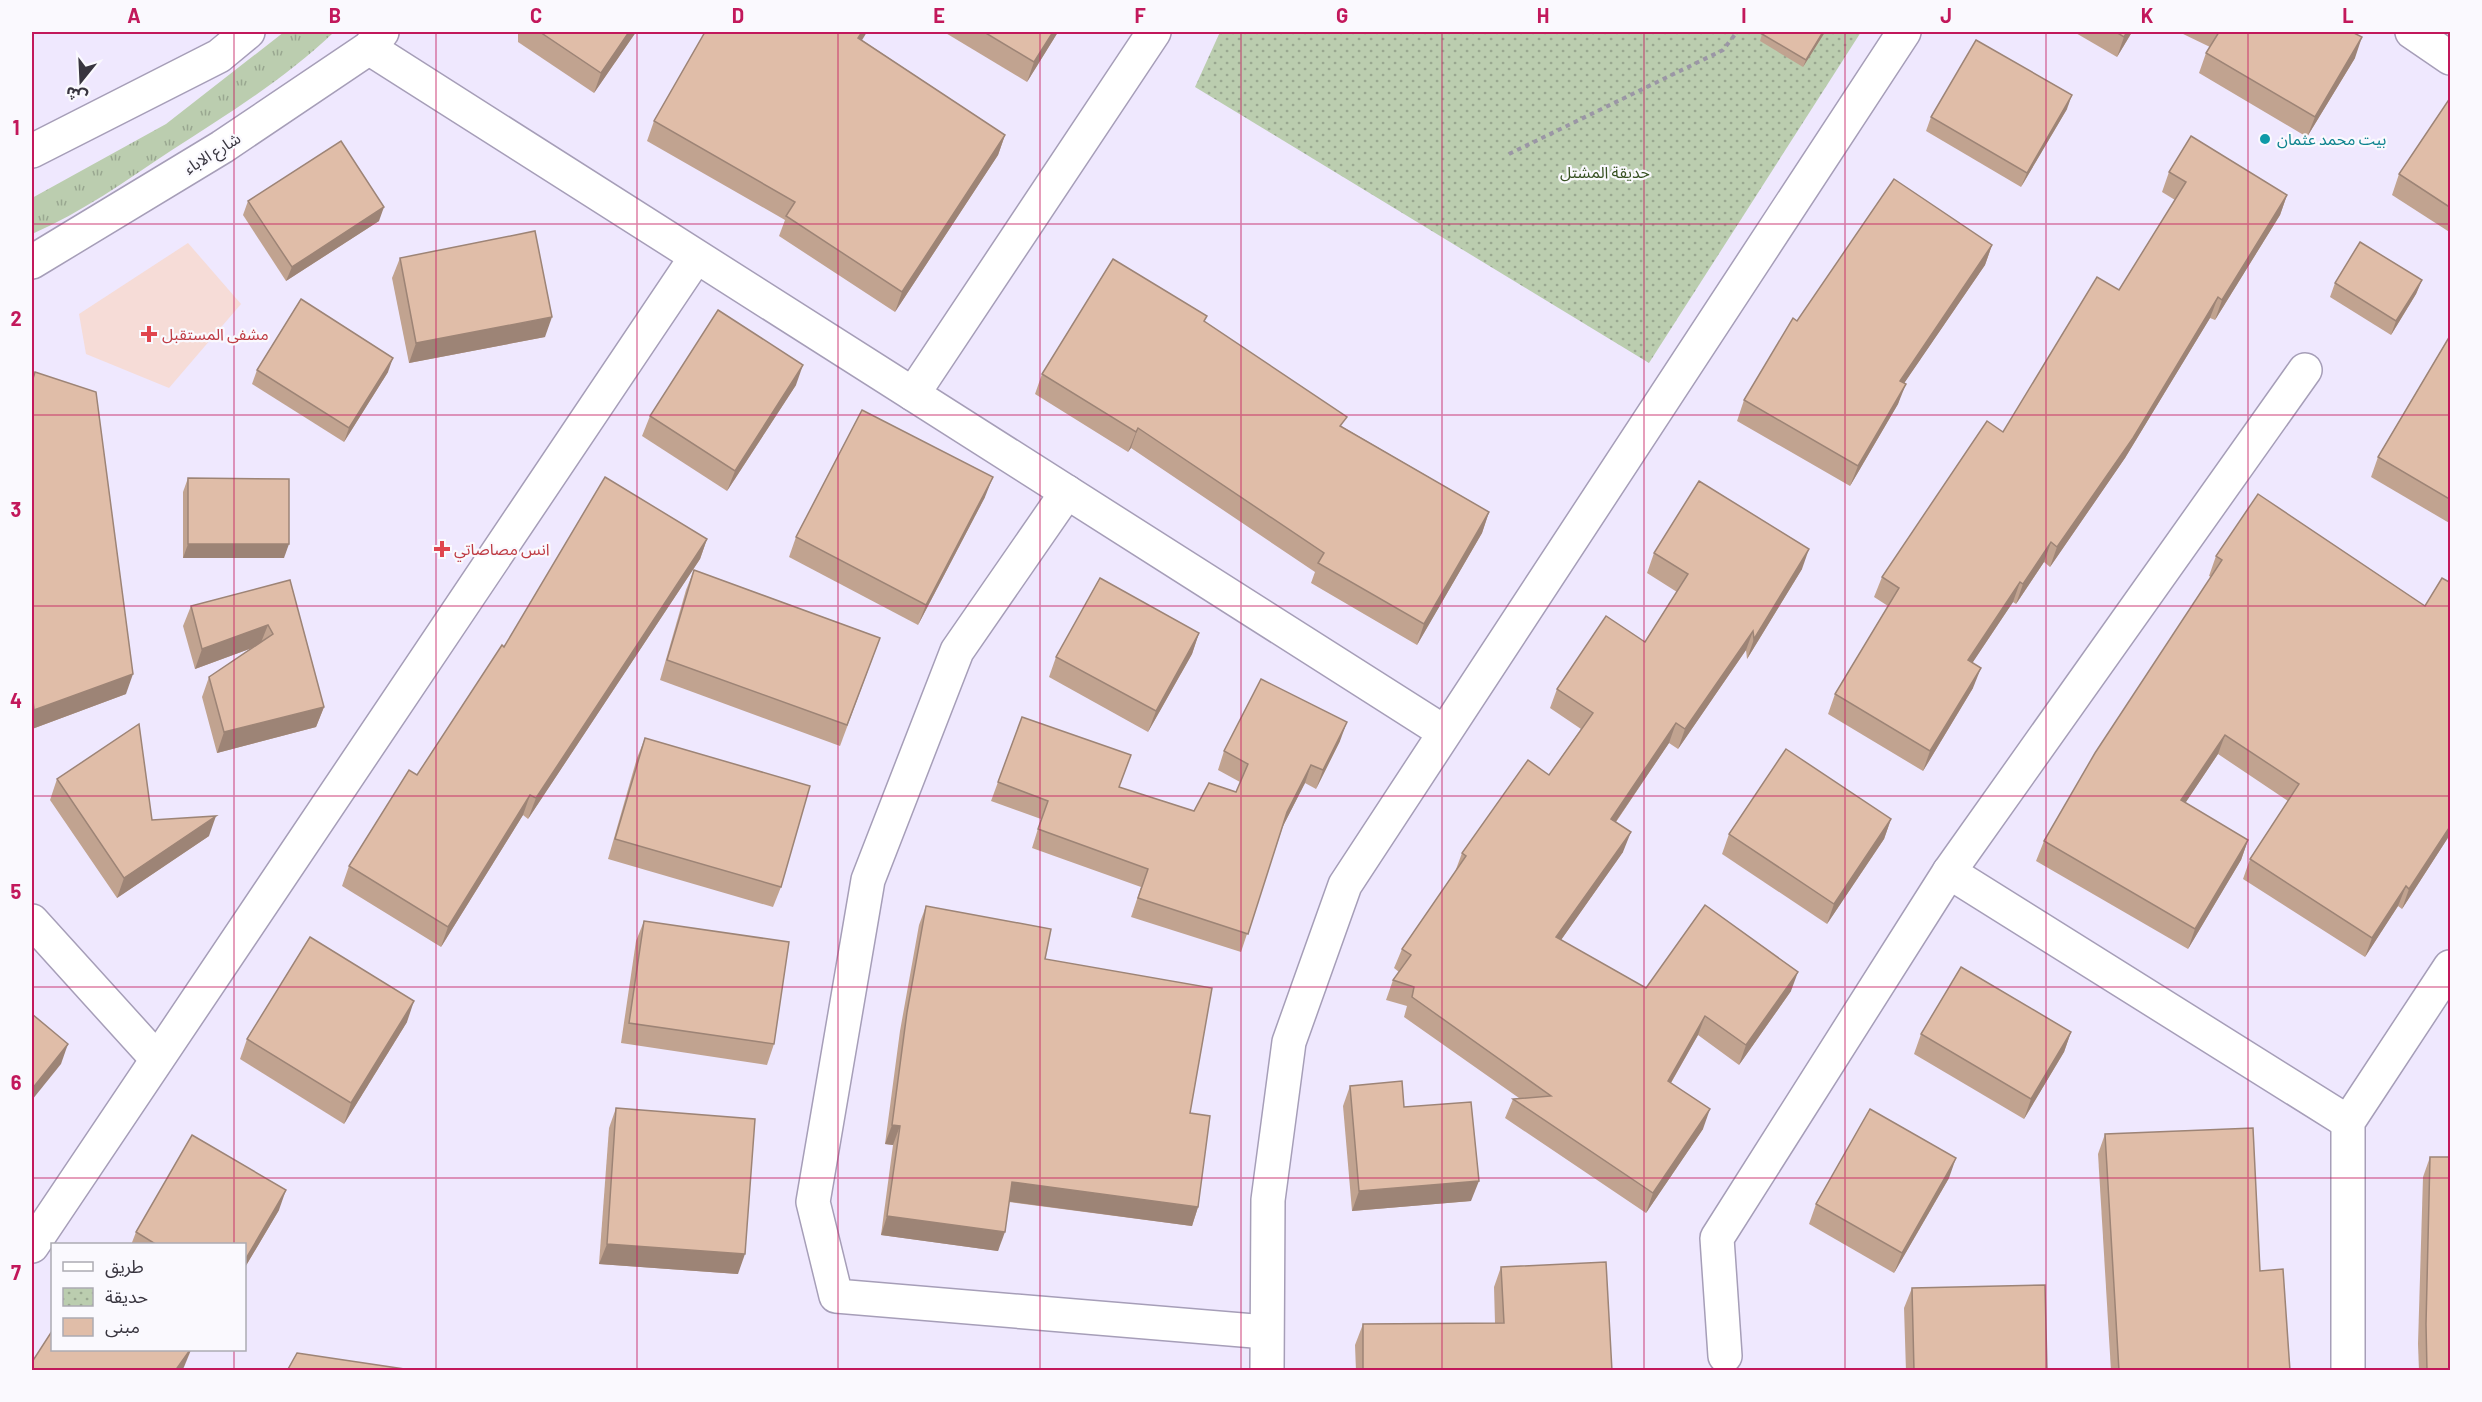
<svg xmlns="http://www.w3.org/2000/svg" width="2482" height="1402" viewBox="0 0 2482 1402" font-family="Barlow,'Noto Sans Arabic',sans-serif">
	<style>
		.medical { fill: #f6dcd7 }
		.grass { fill: url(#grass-tufts) }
		.park { fill: url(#park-dots) }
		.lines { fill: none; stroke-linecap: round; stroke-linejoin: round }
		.street-casing { stroke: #a69eb8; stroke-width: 36 }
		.secondary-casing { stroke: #a69eb8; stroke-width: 36 }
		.path { stroke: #9b96a6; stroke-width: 4; stroke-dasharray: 4.5 4.5; stroke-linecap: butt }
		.street { stroke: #fff; stroke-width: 33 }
		.secondary { stroke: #fff; stroke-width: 33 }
		.wall { fill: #c1a390 }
		.shaded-wall { fill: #9d8476 }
		.building { fill: #e0bda8; stroke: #9d8476; stroke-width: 1.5 }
		.grid { fill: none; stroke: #c2185b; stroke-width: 1.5; stroke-opacity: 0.55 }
		.culture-dot { fill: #0f9aa8; stroke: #faf9fe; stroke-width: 2 }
		.health-dot { fill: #e0444e; stroke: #faf9fe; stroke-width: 2 }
		.labels { text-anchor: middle; stroke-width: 4.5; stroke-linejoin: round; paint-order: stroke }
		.culture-label { font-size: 16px; fill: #0d838f; stroke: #faf9fe; text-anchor: start }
		.street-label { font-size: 16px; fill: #38353f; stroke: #faf9fe }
		.park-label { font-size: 16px; fill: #375122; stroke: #faf9fe }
		.health-label { font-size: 16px; fill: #be3a42; stroke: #faf9fe; text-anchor: start }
		.neatline { fill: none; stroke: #c2185b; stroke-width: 2 }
		.grid-label { font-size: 20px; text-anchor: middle; font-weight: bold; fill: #c2185b }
	</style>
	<defs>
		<pattern id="grass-tufts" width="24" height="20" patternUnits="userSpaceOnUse" patternTransform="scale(1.5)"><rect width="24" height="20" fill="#bbcdaf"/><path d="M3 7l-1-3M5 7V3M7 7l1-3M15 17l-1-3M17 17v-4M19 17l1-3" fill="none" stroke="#99a790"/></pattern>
		<pattern id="park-dots" width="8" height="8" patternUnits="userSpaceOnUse" patternTransform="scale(1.5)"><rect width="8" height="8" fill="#bbcdaf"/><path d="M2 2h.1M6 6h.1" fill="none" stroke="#99a790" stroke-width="1.8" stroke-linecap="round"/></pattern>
	</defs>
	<rect width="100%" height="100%" fill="#efe8fe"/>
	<path class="medical" d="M 188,243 L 241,304 L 169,388 L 86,354 L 79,314 Z"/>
	<path class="grass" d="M 284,32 L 334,32 C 286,78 228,114 172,150 C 127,180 81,213 32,234 L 32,198 L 166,124 Z"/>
	<path class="park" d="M 1220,32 L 1861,32 L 1649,363 L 1195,87 Z"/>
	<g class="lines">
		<g class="street-casing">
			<g id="street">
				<path d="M 2412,32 L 2450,58"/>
				<path d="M 369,48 L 1444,732"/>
				<path d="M 913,394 L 1154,32"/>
				<path d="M 1067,492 L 957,651 L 868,880 L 813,1202 L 836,1296 L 1266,1332"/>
				<path d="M 1949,872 L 2348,1122"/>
				<path d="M 32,921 L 157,1059"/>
				<path d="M 32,1246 L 696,257"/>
				<path d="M 1725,1356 L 1717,1238 L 1949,872 L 2305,370"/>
				<path d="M 1267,1370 L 1268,1200 L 1289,1042 L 1345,885 L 1904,32"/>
				<path d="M 2348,1370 L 2348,1122 L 2450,967"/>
			</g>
		</g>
		<g class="secondary-casing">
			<g id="secondary">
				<path d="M 32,151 L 219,56 L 248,32"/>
				<path d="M 32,262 L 222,147 L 369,48 L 382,32"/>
			</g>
		</g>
		<path class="path" d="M 1509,154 L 1723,50 L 1737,32"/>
		<use href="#street" class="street"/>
		<use href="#secondary" class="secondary"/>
	</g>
	<g class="wall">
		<path d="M 518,32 L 636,32 L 594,93 L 518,42 Z"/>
		<path d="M 944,32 L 1058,32 L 1027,82 Z"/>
		<path d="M 1825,32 L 1803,67 L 1760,41 L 1762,34 Z"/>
		<path d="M 2074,32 L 2132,32 L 2117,57 Z"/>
		<path d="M 2179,32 L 2352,32 L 2355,58 L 2307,137 L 2199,73 L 2206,53 L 2210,47 Z"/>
		<path d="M 862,40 L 1005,135 L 998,155 L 895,312 L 779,236 L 785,220 L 647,141 L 654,121 Z"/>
		<path d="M 2451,98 L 2451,233 L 2392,195 L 2399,174 Z"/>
		<path d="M 2067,109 L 2021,187 L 1926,131 L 1931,117 Z"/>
		<path d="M 2169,172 L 2287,195 L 2280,215 L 2215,320 L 2210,318 L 2125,458 L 2050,567 L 2044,562 L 2016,604 L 2013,602 L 1972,663 L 1973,688 L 1923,771 L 1828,714 L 1835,694 L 1888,606 L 1874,597 L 1882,577 L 2003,432 L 2119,290 L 2175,200 L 2162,192 Z"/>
		<path d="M 248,201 L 379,221 L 286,281 L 243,215 Z"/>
		<path d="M 1992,245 L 1985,265 L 1904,383 L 1898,404 L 1850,486 L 1737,421 L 1744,400 L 1797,321 Z"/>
		<path d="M 400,258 L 545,337 L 409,363 L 392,278 Z"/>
		<path d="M 2422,280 L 2416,294 L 2391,335 L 2330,297 L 2335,283 Z"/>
		<path d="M 1205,322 L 1343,427 L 1489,512 L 1482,533 L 1417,645 L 1311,583 L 1315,572 L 1131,448 L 1128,452 L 1035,394 L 1042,374 Z"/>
		<path d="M 2451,334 L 2451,524 L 2371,477 L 2378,457 Z"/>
		<path d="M 257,370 L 388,372 L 344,442 L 252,384 Z"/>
		<path d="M 32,381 L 126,694 L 32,729 Z"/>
		<path d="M 796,385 L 727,491 L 642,436 L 650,416 Z"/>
		<path d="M 188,478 L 284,558 L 183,558 L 183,492 Z"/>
		<path d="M 985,497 L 918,625 L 789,557 L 796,537 Z"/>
		<path d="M 707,539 L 700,559 L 528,819 L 523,815 L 441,947 L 342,886 L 349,866 L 417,775 L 504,647 Z"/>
		<path d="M 1654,553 L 1802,569 L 1747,659 L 1746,650 L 1678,749 L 1669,743 L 1616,822 L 1623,852 L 1561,940 L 1646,988 L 1791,991 L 1739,1065 L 1698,1035 L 1671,1083 L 1703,1129 L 1646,1213 L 1505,1118 L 1513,1099 L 1519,1098 L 1404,1017 L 1407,1006 L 1386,1000 L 1393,980 L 1399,972 L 1394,968 L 1402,949 L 1455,872 L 1462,853 L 1549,775 L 1581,729 L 1550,708 L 1557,689 L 1645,642 L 1677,592 L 1647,573 Z"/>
		<path d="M 2216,556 L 2425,606 L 2451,583 L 2451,833 L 2402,909 L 2398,906 L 2365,957 L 2243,879 L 2250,859 L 2288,801 L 2218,754 L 2185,803 L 2248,840 L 2241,860 L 2188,949 L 2036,861 L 2044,841 L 2211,577 L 2209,576 Z"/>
		<path d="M 694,570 L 880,638 L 840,746 L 660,680 L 686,590 Z"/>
		<path d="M 290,580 L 324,707 L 316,727 L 217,753 L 202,697 L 209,677 L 252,648 L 195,669 L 183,626 L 191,606 Z"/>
		<path d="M 1199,633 L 1192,654 L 1148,732 L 1049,677 L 1056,657 Z"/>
		<path d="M 1022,717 L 1119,787 L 1194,811 L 1236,792 L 1240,782 L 1218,770 L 1224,751 L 1340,741 L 1316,789 L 1305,783 L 1283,826 L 1241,952 L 1131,917 L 1141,887 L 1032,848 L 1041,819 L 991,801 Z"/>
		<path d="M 645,738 L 781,887 L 773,907 L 608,859 L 637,758 Z"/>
		<path d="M 57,779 L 152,820 L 209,836 L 117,898 L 50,800 Z"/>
		<path d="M 1891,819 L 1884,839 L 1827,924 L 1722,854 L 1729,834 Z"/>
		<path d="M 926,906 L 1045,959 L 1198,1207 L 1192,1226 L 1009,1202 L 998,1251 L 881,1235 L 893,1145 L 885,1144 L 900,1031 L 919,925 Z"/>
		<path d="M 644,921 L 774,1044 L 767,1065 L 621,1043 L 636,941 Z"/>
		<path d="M 407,1022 L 344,1124 L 240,1059 L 247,1039 Z"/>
		<path d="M 2071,1032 L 2064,1052 L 2024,1119 L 1914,1054 L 1921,1034 Z"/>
		<path d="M 1350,1086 L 1404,1107 L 1471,1201 L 1352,1211 L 1343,1106 Z"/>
		<path d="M 616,1108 L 738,1274 L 599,1264 L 609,1128 Z"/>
		<path d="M 2105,1134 L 2260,1271 L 2290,1371 L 2111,1371 L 2098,1154 Z"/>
		<path d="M 2430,1157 L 2451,1371 L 2419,1371 L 2418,1344 L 2423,1177 Z"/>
		<path d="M 1949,1178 L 1894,1273 L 1809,1224 L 1816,1204 Z"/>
		<path d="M 279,1210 L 244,1269 L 244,1245 L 131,1245 L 136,1232 Z"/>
		<path d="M 1501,1267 L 1612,1371 L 1356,1371 L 1355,1345 L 1363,1324 L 1495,1323 L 1494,1287 Z"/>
		<path d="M 1912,1288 L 2047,1371 L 1906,1371 L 1904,1308 Z"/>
	</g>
	<g class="shaded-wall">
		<path d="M 629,32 L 636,32 L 594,93 L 601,73 Z"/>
		<path d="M 862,32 L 867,32 L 851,58 L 858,38 Z"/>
		<path d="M 1053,32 L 1058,32 L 1027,82 L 1034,62 Z"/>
		<path d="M 1823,32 L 1825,32 L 1803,67 L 1806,60 Z"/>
		<path d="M 2127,32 L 2132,32 L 2117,57 L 2124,37 Z"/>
		<path d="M 2362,37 L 2355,58 L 2307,137 L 2315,117 Z"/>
		<path d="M 2072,95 L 2067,109 L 2021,187 L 2027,173 Z"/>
		<path d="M 1005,135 L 998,155 L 895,312 L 902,292 Z"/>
		<path d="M 2287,195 L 2280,215 L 2215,320 L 2222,300 Z"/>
		<path d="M 384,207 L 379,221 L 286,281 L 292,267 Z"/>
		<path d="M 1992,245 L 1985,265 L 1892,401 L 1900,381 Z"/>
		<path d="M 2422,280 L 2416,294 L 2391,335 L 2396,321 Z"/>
		<path d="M 2218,297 L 2210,318 L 2125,458 L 2050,567 L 2057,547 Z"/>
		<path d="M 552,317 L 545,337 L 409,363 L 416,343 Z"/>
		<path d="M 393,358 L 388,372 L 344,442 L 349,428 Z"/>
		<path d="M 803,365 L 796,385 L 727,491 L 735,471 Z"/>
		<path d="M 1906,384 L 1898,404 L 1850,486 L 1858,466 Z"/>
		<path d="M 1138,428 L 1131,448 L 1128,452 L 1136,432 Z"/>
		<path d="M 993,477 L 985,497 L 918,625 L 926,605 Z"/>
		<path d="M 1489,512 L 1482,533 L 1417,645 L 1424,624 Z"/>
		<path d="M 707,539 L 700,559 L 528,819 L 536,798 Z"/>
		<path d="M 2051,542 L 2044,562 L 2016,604 L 2023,584 Z"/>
		<path d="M 188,544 L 289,544 L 284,558 L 183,558 Z"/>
		<path d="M 1809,549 L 1802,569 L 1747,659 L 1754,639 Z"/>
		<path d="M 2020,582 L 2013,602 L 1961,680 L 1968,660 Z"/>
		<path d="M 268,625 L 260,645 L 195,669 L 202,649 Z"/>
		<path d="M 1753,631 L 1746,650 L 1678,749 L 1685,729 Z"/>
		<path d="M 1199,633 L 1192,654 L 1148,732 L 1156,711 Z"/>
		<path d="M 1981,668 L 1973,688 L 1923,771 L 1930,751 Z"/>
		<path d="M 133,674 L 126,694 L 32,729 L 32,717 L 34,710 Z"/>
		<path d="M 324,707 L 316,727 L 217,753 L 224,732 Z"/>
		<path d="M 1347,722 L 1340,741 L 1316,789 L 1323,770 Z"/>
		<path d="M 1676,723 L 1669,743 L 1604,839 L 1611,819 Z"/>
		<path d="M 2225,735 L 2218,754 L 2174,820 L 2181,800 Z"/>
		<path d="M 1311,765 L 1305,783 L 1281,830 L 1287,812 Z"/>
		<path d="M 530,795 L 523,815 L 441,947 L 448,927 Z"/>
		<path d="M 216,816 L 209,836 L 117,898 L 124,878 Z"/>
		<path d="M 1891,819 L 1884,839 L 1827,924 L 1834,904 Z"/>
		<path d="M 2451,825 L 2451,833 L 2402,909 L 2409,889 Z"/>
		<path d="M 1631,832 L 1623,852 L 1549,957 L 1556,937 Z"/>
		<path d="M 2248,840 L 2241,860 L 2188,949 L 2195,929 Z"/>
		<path d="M 2406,886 L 2398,906 L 2365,957 L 2372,938 Z"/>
		<path d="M 1798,972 L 1791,991 L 1739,1065 L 1746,1045 Z"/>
		<path d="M 414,1001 L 407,1022 L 344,1124 L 351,1103 Z"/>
		<path d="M 1705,1016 L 1698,1035 L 1661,1100 L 1668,1081 Z"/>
		<path d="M 2071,1032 L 2064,1052 L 2024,1119 L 2031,1099 Z"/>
		<path d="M 68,1044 L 61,1064 L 32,1100 L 32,1089 Z"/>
		<path d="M 1710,1109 L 1703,1129 L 1646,1213 L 1653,1193 Z"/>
		<path d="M 892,1125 L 900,1126 L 893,1145 L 885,1144 Z"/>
		<path d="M 1956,1158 L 1949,1178 L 1894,1273 L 1902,1253 Z"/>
		<path d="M 1479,1181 L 1471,1201 L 1352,1211 L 1359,1191 Z"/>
		<path d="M 1012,1182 L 1198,1207 L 1192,1226 L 1005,1201 Z"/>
		<path d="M 286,1190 L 279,1210 L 244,1269 L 244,1262 Z"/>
		<path d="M 887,1216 L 1005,1232 L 998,1251 L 881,1235 Z"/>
		<path d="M 607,1244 L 745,1254 L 738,1274 L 599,1264 Z"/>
		<path d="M 190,1350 L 191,1350 L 184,1367 L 182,1371 L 175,1371 Z"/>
	</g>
	<g class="building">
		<path d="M 540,32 L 629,32 L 601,73 Z"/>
		<path d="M 705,32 L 862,32 L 858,38 L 1005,135 L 902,292 L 786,216 L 795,202 L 654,121 Z"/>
		<path d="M 984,32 L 1053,32 L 1034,62 Z"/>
		<path d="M 1764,32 L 1823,32 L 1806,60 L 1762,34 Z"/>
		<path d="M 2116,32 L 2127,32 L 2124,37 Z"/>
		<path d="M 2219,32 L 2352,32 L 2362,37 L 2315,117 L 2206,53 Z"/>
		<path d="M 1976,40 L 2072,95 L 2027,173 L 1931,117 Z"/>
		<path d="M 2450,98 L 2451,98 L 2451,208 L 2399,174 Z"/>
		<path d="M 2191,136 L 2287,195 L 2222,300 L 2218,297 L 2133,438 L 2057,547 L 2051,542 L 2023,584 L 2020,582 L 1968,660 L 1981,668 L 1930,751 L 1835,694 L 1899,588 L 1882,577 L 1987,421 L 2003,432 L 2097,277 L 2119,290 L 2186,182 L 2169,172 Z"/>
		<path d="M 341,141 L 384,207 L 292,267 L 248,201 Z"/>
		<path d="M 1894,179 L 1992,245 L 1900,381 L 1906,384 L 1858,466 L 1744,400 L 1793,318 L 1797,321 Z"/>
		<path d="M 535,231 L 552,317 L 416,343 L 400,258 Z"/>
		<path d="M 2360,242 L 2422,280 L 2396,321 L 2335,283 Z"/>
		<path d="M 1113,259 L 1207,316 L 1204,321 L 1347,417 L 1340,426 L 1489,512 L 1424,624 L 1318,563 L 1324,553 L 1138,428 L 1136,432 L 1042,374 Z"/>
		<path d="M 301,299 L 393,358 L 349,428 L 257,370 Z"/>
		<path d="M 718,310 L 803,365 L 735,471 L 650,416 Z"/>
		<path d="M 2451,334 L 2451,500 L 2378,457 Z"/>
		<path d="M 35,372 L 96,392 L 133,674 L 34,710 L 32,691 L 32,382 Z"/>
		<path d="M 862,410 L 993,477 L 926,605 L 796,537 Z"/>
		<path d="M 605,477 L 707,539 L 536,798 L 530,795 L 448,927 L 349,866 L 409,770 L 417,775 L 502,645 L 504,647 Z"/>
		<path d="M 188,478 L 289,479 L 289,544 L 188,544 Z"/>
		<path d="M 1699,481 L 1809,549 L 1754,639 L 1753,631 L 1685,729 L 1676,723 L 1611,819 L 1631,832 L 1556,937 L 1646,988 L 1705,905 L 1798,972 L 1746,1045 L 1705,1016 L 1668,1081 L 1710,1109 L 1653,1193 L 1513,1099 L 1551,1096 L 1412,997 L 1414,987 L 1393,980 L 1411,955 L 1402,949 L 1466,856 L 1462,853 L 1528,760 L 1549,775 L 1593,713 L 1557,689 L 1606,616 L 1645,642 L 1688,574 L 1654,553 Z"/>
		<path d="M 2258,494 L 2425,606 L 2442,578 L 2451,583 L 2451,825 L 2409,889 L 2406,886 L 2372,938 L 2250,859 L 2299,784 L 2225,735 L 2181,800 L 2248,840 L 2195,929 L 2044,841 L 2095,753 L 2222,560 L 2216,556 Z"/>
		<path d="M 694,570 L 880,638 L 847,725 L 667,660 Z"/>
		<path d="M 1100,578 L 1199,633 L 1156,711 L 1056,657 Z"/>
		<path d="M 290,580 L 324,707 L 224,732 L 209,677 L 273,634 L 268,625 L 202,649 L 191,606 Z"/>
		<path d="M 1261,679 L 1347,722 L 1323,770 L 1311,765 L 1287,812 L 1248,934 L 1138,898 L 1148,869 L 1038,829 L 1048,801 L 998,782 L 1022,717 L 1131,755 L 1119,787 L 1194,811 L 1209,783 L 1236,792 L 1248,764 L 1224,751 Z"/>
		<path d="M 139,724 L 152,820 L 216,816 L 124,878 L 57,779 Z"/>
		<path d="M 645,738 L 810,786 L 781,887 L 615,839 Z"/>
		<path d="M 1786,749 L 1891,819 L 1834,904 L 1729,834 Z"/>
		<path d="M 926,906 L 1051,929 L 1045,959 L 1212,988 L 1190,1113 L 1210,1116 L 1198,1207 L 1012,1182 L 1005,1232 L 887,1216 L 900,1126 L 892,1125 L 907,1012 Z"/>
		<path d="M 644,921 L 789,942 L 774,1044 L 629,1023 Z"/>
		<path d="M 310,937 L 414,1001 L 351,1103 L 247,1039 Z"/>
		<path d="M 1961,967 L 2071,1032 L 2031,1099 L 1921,1034 Z"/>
		<path d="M 32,1014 L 68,1044 L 32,1089 Z"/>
		<path d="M 1402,1081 L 1404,1107 L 1471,1102 L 1479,1181 L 1359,1191 L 1350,1086 Z"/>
		<path d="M 616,1108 L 755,1119 L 745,1254 L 607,1244 Z"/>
		<path d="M 1870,1109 L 1956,1158 L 1902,1253 L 1816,1204 Z"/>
		<path d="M 2253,1128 L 2260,1271 L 2283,1269 L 2290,1371 L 2119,1371 L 2105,1134 Z"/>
		<path d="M 192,1135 L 286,1190 L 244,1262 L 244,1245 L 157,1245 L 136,1232 Z"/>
		<path d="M 2430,1157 L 2451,1157 L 2451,1371 L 2427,1371 L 2426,1324 Z"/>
		<path d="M 1606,1262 L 1612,1371 L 1363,1371 L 1363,1324 L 1504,1323 L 1501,1267 Z"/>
		<path d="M 2045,1285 L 2047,1371 L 1914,1371 L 1912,1288 Z"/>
		<path d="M 52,1331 L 52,1350 L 190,1350 L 175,1371 L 32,1371 L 32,1362 Z"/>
		<path d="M 297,1353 L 418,1371 L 287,1371 Z"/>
	</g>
	<path class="grid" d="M 234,32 L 234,1244M 436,32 L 436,1370M 637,32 L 637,1370M 838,32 L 838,1370M 1040,32 L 1040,1370M 1241,32 L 1241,1370M 1442,32 L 1442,1370M 1644,32 L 1644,1370M 1845,32 L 1845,1370M 2046,32 L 2046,1370M 2248,32 L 2248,1370M 32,224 L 2450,224M 32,415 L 2450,415M 32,606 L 2450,606M 32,796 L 2450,796M 32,987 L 2450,987M 32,1178 L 2450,1178M 234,1350 L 234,1370"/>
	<circle class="culture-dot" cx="2265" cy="139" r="6"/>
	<g class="health-dot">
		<path d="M146 325h6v6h6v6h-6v6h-6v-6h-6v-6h6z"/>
		<path d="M439 540h6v6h6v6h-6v6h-6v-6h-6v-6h6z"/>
	</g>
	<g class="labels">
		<g class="culture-label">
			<text x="2277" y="145">بيت محمد عثمان</text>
		</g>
		<g class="street-label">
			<text transform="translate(212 153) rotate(-32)" y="6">شارع الاباء</text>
		</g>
		<g class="park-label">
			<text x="1605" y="178">حديقة المشتل</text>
		</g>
		<g class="health-label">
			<text x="162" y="340">مشفى المستقبل</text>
			<text x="454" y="555">انس مصاصاتي</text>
		</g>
	</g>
	<rect width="2482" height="1402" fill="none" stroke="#faf9fe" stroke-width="66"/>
	<rect x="51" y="1243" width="195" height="108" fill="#faf9fe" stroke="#acabb2" stroke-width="1.5"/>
	<rect x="63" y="1262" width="30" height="9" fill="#ffffff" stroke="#acabb2" stroke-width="1.5"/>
	<text x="105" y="1273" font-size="18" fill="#38353f">طريق</text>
	<rect x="63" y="1288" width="30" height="18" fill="url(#park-dots)" stroke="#acabb2" stroke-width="1.5"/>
	<text x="105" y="1303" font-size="18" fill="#38353f">حديقة</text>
	<rect x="63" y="1318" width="30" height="18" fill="#e0bda8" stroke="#acabb2" stroke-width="1.5"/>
	<text x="105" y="1333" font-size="18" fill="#38353f">مبنى</text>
	<g transform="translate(81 81) rotate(198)" stroke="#faf9fe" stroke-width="4.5" paint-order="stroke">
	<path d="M0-4.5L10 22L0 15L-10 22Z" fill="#38353f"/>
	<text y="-9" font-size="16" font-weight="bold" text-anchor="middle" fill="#38353f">ش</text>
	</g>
	<rect x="33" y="33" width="2416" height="1336" class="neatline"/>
	<g class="grid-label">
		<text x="134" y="23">A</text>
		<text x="335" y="23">B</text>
		<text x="536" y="23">C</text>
		<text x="738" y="23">D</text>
		<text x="939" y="23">E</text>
		<text x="1140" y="23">F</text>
		<text x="1342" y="23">G</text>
		<text x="1543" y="23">H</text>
		<text x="1744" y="23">I</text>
		<text x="1946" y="23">J</text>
		<text x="2147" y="23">K</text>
		<text x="2348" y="23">L</text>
		<text x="16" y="135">1</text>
		<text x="16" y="326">2</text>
		<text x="16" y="517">3</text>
		<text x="16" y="708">4</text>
		<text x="16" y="899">5</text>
		<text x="16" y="1090">6</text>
		<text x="16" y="1280">7</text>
	</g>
</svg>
